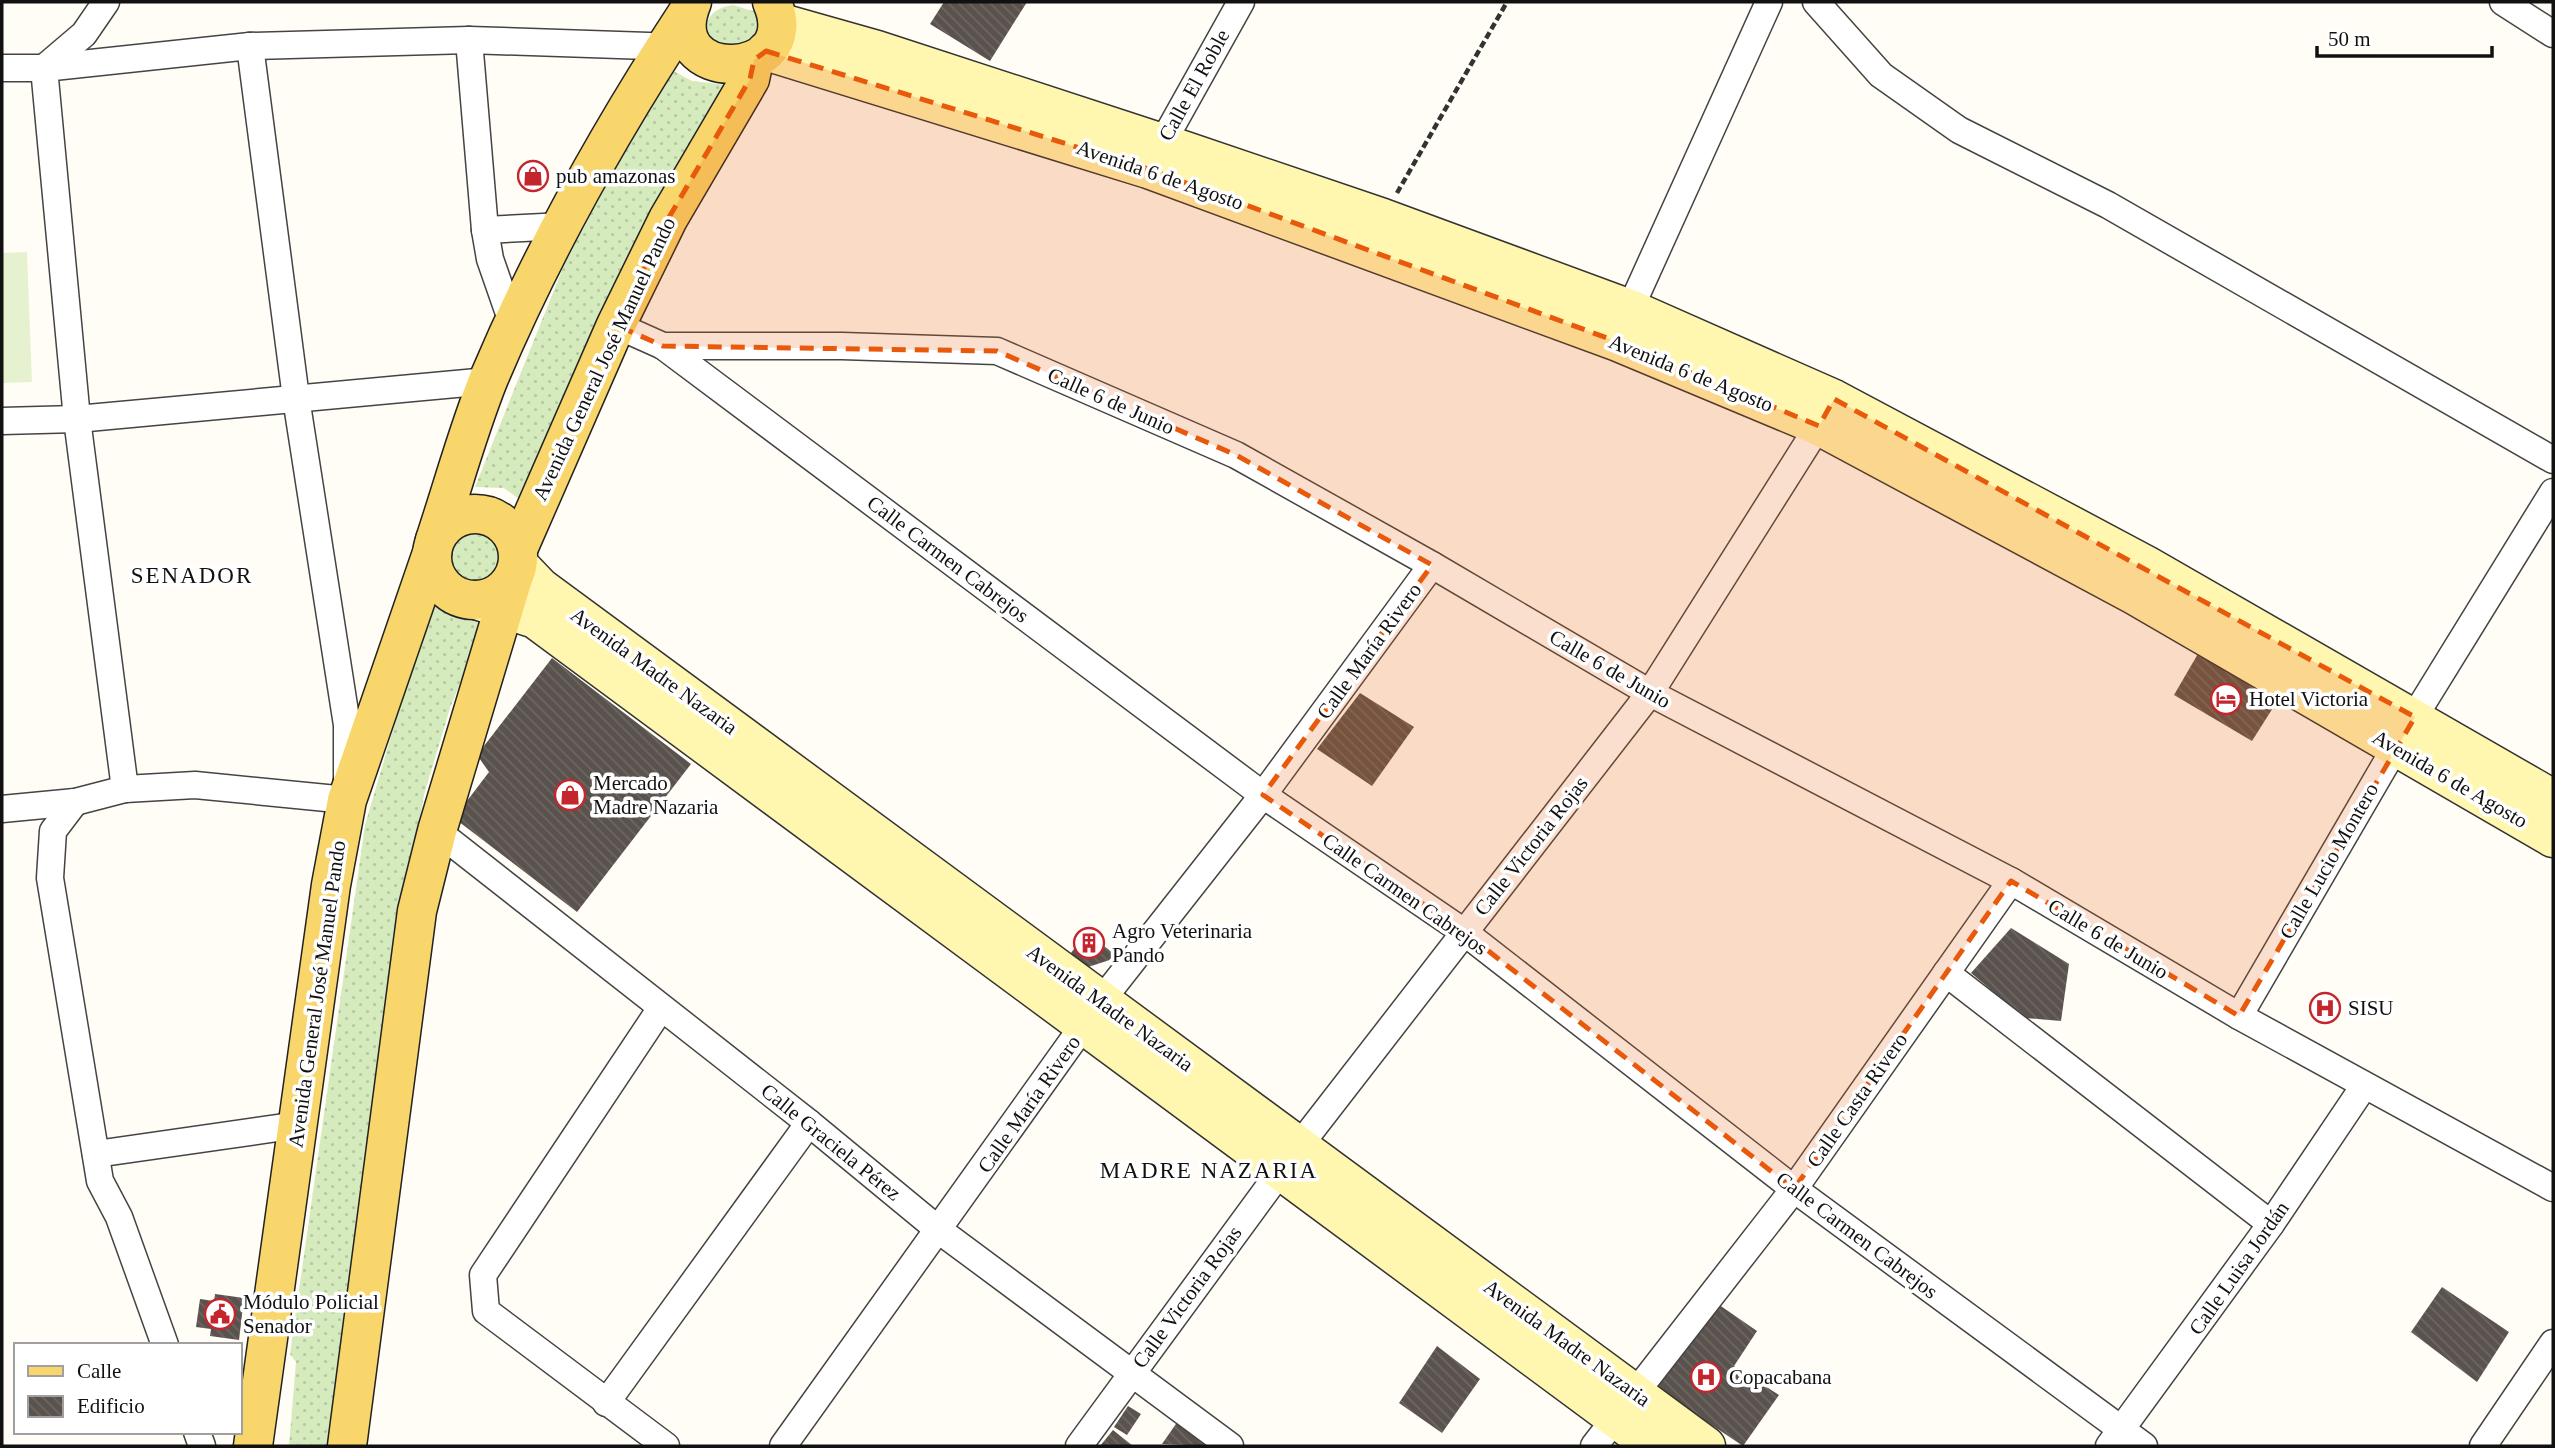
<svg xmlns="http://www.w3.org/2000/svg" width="2555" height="1448" viewBox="0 0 2555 1448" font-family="'Times New Roman',serif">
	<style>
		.grass { fill: url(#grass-dots) }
		.pitch { fill: #e6f2cf }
		.building { fill: url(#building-back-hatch) }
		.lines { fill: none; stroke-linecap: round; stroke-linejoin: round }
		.street-casing { stroke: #444; stroke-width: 29 }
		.secondary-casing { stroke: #333; stroke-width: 41 }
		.primary-casing { stroke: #222; stroke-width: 41 }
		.path { stroke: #333; stroke-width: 4.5; stroke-dasharray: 7 3.5; stroke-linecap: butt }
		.street { stroke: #fff; stroke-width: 26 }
		.secondary { stroke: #fff6b0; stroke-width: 38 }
		.primary { stroke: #f9d66b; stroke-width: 38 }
		.marked { fill: #e8590c; fill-opacity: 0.2; stroke: #e8590c; stroke-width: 5; stroke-dasharray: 14 9; stroke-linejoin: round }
		.labels { text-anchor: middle; stroke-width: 7; stroke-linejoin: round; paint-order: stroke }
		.street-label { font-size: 21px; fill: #111; stroke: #fff }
		.poi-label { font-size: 21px; fill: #111; stroke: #fff; text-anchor: start }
		.neighbourhood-label { font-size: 23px; letter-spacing: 2px; fill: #111; stroke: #fff }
	</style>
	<defs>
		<pattern id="grass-dots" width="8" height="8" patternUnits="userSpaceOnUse" patternTransform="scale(1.75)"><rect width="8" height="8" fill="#d5ebbd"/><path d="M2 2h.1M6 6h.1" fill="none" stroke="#b6c8a1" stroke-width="1.8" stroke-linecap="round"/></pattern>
		<pattern id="building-back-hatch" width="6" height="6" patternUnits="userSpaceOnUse" patternTransform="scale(1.75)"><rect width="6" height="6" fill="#5a524d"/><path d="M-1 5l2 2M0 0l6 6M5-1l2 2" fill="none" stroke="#6d6662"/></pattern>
	</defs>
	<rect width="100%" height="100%" fill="#fffdf5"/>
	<g class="grass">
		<path d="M 733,5 L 756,12 L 765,22 L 746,54 L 700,39 C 706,19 712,8 733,5 Z"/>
		<path d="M 668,68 L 692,81 L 727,85 L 523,502 L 504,488 L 475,487 L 565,263 Z"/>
		<circle cx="473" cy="557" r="25"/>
		<path d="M 431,601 C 450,615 463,618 486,618 L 450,708 L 424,795 L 406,892 L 327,1446 L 289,1446 L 296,1362 L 290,1354 L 365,825 Z"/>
	</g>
	<path class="pitch" d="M 27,252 L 32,382 L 2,383 L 2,253 Z"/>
	<g class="building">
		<path d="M 944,2 L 1027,2 L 990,61 L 930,24 Z"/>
		<path d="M 2199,652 L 2276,703 L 2252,741 L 2174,695 Z"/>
		<path d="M 552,658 L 691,764 L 577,912 L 454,818 L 489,772 L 477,755 Z"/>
		<path d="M 1360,693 L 1414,727 L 1372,786 L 1317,749 Z"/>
		<path d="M 2011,928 L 2069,964 L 2061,1021 L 2025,1018 L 1971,973 Z"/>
		<path d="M 1086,933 L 1119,957 L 1085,968 L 1071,953 Z"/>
		<path d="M 2442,1287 L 2509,1332 L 2477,1382 L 2411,1332 Z"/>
		<path d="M 215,1294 L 244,1298 L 239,1340 L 210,1336 L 211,1329 L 196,1327 L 200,1299 L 214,1301 Z"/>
		<path d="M 1715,1302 L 1757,1331 L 1734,1366 L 1779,1395 L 1743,1446 L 1655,1387 Z"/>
		<path d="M 1437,1346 L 1480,1379 L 1442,1433 L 1399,1403 Z"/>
		<path d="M 1128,1406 L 1141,1414 L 1127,1435 L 1114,1427 Z"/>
		<path d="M 1178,1421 L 1214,1446 L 1162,1444 Z"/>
		<path d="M 1113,1430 L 1133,1446 L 1100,1446 Z"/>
	</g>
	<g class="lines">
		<g class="street-casing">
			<g id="street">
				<path d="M 106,2 L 84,34 L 44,68 L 77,419 L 125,789"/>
				<path d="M 1816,2 L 1881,75 L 1959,130 L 2108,205 L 2553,460"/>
				<path d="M 2503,2 L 2553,34"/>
				<path d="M 469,40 L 485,230 L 490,259 L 513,325"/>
				<path d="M 2,68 L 44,68 L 250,46 L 469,40 L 678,47"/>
				<path d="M 1155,156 L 1241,2"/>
				<path d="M 485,230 L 563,226"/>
				<path d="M 1630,309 L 1769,2"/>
				<path d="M 616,325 L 663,346 L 842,346 L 997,351 L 1236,455 L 1432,565 L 1650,693 L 2011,881 L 2239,1016 L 2553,1188"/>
				<path d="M 663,346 L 1263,795 L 1464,932 L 1794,1189 L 2144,1446"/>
				<path d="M 2,421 L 77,419 L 488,381"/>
				<path d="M 75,802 L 53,831 L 50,878 L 100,1181 L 119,1217 L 165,1345"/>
				<path d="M 2,809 L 75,802 L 125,789 L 195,785 L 347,800 L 347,725 L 296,398 L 250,46"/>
				<path d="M 437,831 L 809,1123 L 940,1231 L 1230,1446"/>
				<path d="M 1946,973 L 2271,1224"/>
				<path d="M 661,1008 L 483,1275 L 486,1311 L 666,1446"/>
				<path d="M 2239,1016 L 2395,748 L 2553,492"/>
				<path d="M 96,1154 L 298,1125"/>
				<path d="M 606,1403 L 809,1123"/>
				<path d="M 197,1432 L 202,1446"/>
				<path d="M 783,1446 L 1101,1001 L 1263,795 L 1432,565"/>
				<path d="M 1079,1446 L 1299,1146 L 1650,693 L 1826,414"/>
				<path d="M 1594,1446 L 1794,1189 L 2011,881"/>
				<path d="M 2109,1446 L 2271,1224 L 2364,1086"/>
				<path d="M 2483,1446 L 2553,1343"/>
			</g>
		</g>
		<g class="secondary-casing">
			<g id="secondary">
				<path d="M 778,22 L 877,50 L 1162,143 L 1383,218 L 1630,309 L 1834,399 L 2146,565 L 2553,799"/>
				<path d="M 766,51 L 1148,169 L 1618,342 L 1819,426 L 2136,596 L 2553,838"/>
				<path d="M 518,564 L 540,587 L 1706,1446"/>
				<path d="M 476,600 L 535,619 L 1653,1446"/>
			</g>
		</g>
		<g class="primary-casing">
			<g id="primary">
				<path d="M 692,2 C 657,86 807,83 772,2"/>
				<circle cx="475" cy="557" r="43"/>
				<path d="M 435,540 C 453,486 468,430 489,378 C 543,250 612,128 688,12"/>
				<path d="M 518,549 L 616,325 L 668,219 L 750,79 L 754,60"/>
				<path d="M 253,1446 L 331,885 L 347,800 L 432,553"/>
				<path d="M 347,1446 L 417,911 L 437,831 L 513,578"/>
			</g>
		</g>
		<path class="path" d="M 1397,193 L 1507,2"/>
		<use href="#street" class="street"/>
		<use href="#secondary" class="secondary"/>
		<use href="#primary" class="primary"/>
	</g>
	<path class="marked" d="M 766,51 L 1148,169 L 1618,342 L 1819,426 L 1834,399 L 2415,717 L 2239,1016 L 2011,881 L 1794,1189 L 1464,932 L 1263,795 L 1432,565 L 1236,455 L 997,351 L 663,346 L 616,325 L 668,219 L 750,79 L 754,60 Z"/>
	<defs>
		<g id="shop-ring" transform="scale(1.575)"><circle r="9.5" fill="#fff" stroke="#c4262e" stroke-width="1.5"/><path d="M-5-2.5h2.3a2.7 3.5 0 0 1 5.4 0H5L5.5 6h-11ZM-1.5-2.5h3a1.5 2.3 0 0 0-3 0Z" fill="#c4262e"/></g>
		<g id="hotel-ring" transform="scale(1.575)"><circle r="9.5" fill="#fff" stroke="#c4262e" stroke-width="1.5"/><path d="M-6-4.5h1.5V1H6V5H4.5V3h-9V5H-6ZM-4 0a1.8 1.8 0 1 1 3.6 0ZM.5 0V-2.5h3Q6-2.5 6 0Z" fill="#c4262e"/></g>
		<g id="building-ring" transform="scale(1.575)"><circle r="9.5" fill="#fff" stroke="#c4262e" stroke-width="1.5"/><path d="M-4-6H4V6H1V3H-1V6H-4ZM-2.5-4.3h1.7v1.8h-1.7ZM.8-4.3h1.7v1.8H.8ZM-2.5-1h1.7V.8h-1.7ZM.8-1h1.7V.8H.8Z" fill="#c4262e"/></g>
		<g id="hospital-ring" transform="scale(1.575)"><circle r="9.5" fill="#fff" stroke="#c4262e" stroke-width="1.5"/><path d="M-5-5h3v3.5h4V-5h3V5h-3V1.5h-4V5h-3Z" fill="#c4262e"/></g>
		<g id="civic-ring" transform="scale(1.575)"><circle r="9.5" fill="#fff" stroke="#c4262e" stroke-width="1.5"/><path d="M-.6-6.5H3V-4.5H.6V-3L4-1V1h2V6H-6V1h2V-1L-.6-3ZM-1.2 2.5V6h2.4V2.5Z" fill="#c4262e"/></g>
	</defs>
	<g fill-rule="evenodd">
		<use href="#shop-ring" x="533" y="176"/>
		<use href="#hotel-ring" x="2226" y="699"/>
		<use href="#shop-ring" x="570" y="795"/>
		<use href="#building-ring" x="1089" y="943"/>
		<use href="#hospital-ring" x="2325" y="1008"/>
		<use href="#civic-ring" x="220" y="1314"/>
		<use href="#hospital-ring" x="1706" y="1377"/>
	</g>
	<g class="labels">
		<g class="street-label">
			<text transform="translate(1194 85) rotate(-61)" y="7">Calle El Roble</text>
			<text transform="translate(1160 175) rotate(19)" y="7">Avenida 6 de Agosto</text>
			<text transform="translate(604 359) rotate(-65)" y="7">Avenida General José Manuel Pando</text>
			<text transform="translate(1691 373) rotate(22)" y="7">Avenida 6 de Agosto</text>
			<text transform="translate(1111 401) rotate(24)" y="7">Calle 6 de Junio</text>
			<text transform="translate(948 559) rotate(37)" y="7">Calle Carmen Cabrejos</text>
			<text transform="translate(1369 651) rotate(-54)" y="7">Calle María Rivero</text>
			<text transform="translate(1610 669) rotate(30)" y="7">Calle 6 de Junio</text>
			<text transform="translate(654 671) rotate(36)" y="7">Avenida Madre Nazaria</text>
			<text transform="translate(2450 779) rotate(30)" y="7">Avenida 6 de Agosto</text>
			<text transform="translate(1531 846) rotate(-52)" y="7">Calle Victoria Rojas</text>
			<text transform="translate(2329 861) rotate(-60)" y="7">Calle Lucio Montero</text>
			<text transform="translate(1405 894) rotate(35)" y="7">Calle Carmen Cabrejos</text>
			<text transform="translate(2108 939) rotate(31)" y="7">Calle 6 de Junio</text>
			<text transform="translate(317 994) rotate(-82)" y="7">Avenida General José Manuel Pando</text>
			<text transform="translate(1110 1008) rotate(36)" y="7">Avenida Madre Nazaria</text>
			<text transform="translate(1857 1100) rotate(-55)" y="7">Calle Casta Rivero</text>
			<text transform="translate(1029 1104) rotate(-55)" y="7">Calle María Rivero</text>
			<text transform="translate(831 1142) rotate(39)" y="7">Calle Graciela Pérez</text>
			<text transform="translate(1857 1235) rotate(37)" y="7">Calle Carmen Cabrejos</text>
			<text transform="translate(2239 1268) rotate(-55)" y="7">Calle Luisa Jordán</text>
			<text transform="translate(1187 1297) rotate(-54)" y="7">Calle Victoria Rojas</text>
			<text transform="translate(1567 1343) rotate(36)" y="7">Avenida Madre Nazaria</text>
		</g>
		<g class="poi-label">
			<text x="556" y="183">pub amazonas</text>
			<text x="2249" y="706">Hotel Victoria</text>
			<text x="593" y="790">Mercado<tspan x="593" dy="24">Madre Nazaria</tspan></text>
			<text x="1112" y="938">Agro Veterinaria<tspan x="1112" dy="24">Pando</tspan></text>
			<text x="2348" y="1015">SISU</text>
			<text x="243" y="1309">Módulo Policial<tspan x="243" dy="24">Senador</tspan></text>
			<text x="1729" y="1384">Copacabana</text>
		</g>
		<g class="neighbourhood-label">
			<text x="192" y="583">SENADOR</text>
			<text x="1209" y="1178">MADRE NAZARIA</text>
		</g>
	</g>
	<rect width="2555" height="1448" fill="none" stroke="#111111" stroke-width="7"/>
	<rect x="14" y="1343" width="228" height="91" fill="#ffffff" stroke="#a0a0a0" stroke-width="2"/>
	<rect x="28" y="1366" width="35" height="10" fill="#f9d66b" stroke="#a0a0a0" stroke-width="2"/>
	<text x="77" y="1378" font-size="21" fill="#111111">Calle</text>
	<rect x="28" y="1396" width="35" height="21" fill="url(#building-back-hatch)" stroke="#a0a0a0" stroke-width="2"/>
	<text x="77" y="1413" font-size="21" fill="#111111">Edificio</text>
	<path d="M2317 46v10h175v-10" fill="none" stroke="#111111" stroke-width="3.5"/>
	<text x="2328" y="46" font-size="21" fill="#111111" stroke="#ffffff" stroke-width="5" paint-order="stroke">50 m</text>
</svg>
